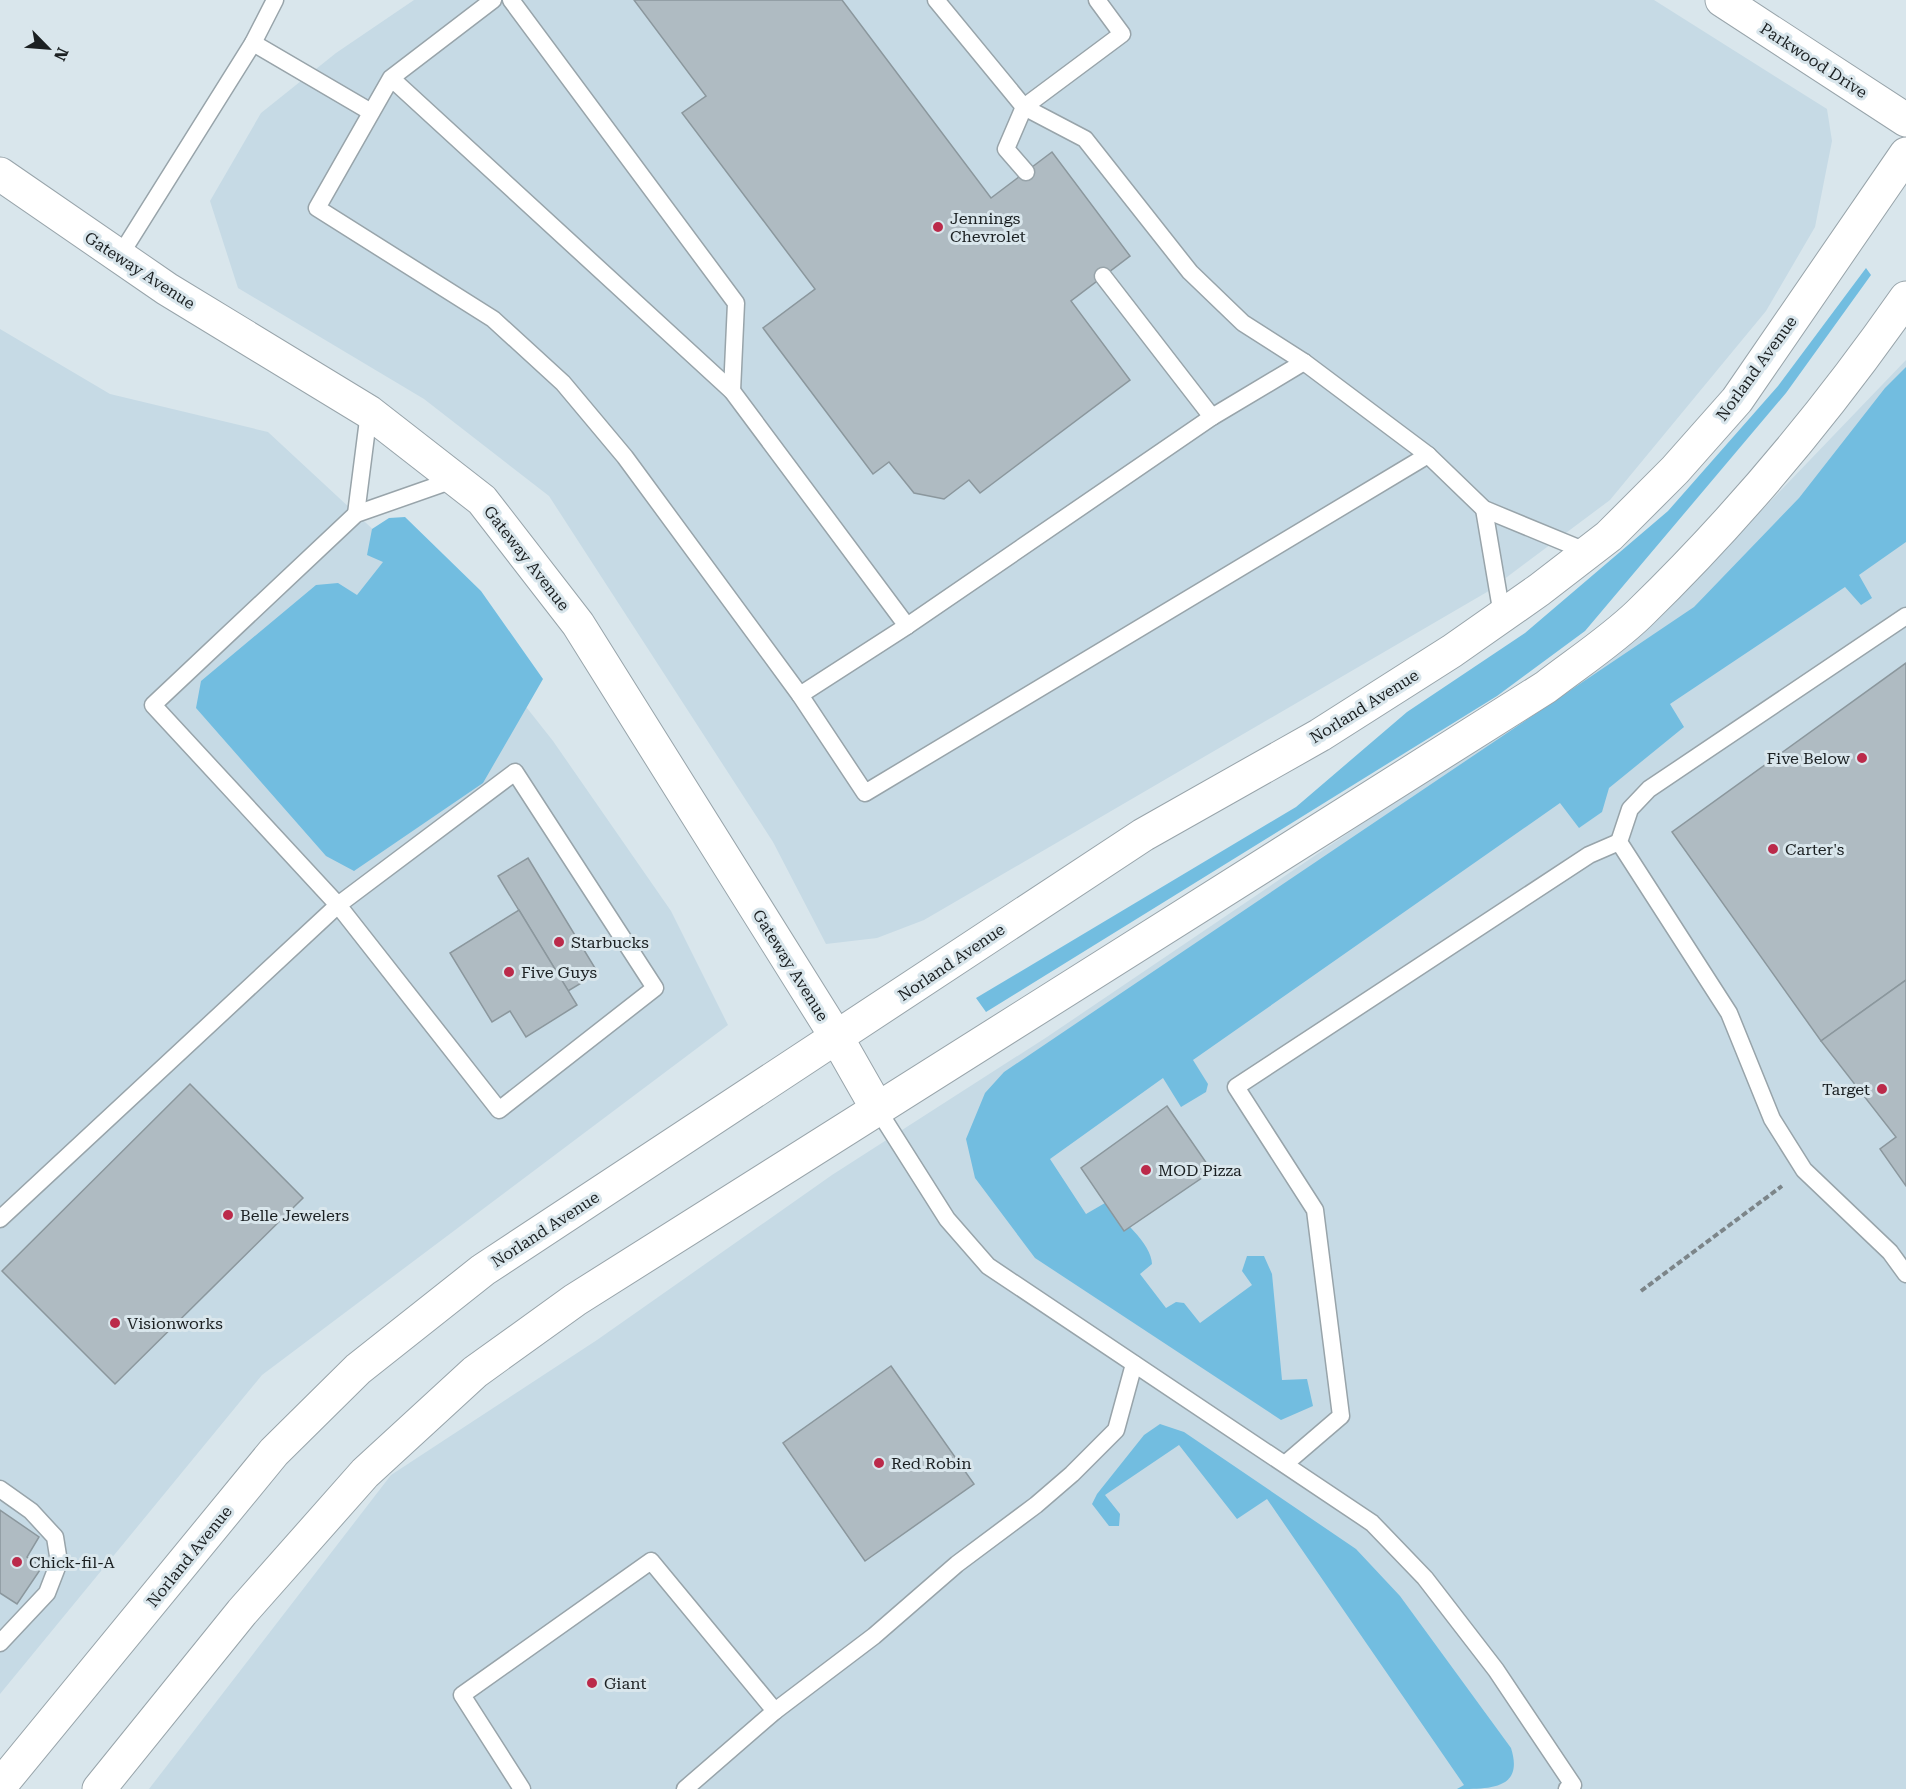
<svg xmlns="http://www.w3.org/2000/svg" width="1906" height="1789" viewBox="0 0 1906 1789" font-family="'Roboto Serif',serif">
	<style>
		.built { fill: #c6dae5 }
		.green { fill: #72bde0 }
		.building { fill: #afbbc2; stroke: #8b979d; stroke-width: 1.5 }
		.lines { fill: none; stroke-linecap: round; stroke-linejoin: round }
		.lane-casing { stroke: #98a4aa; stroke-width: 19 }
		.street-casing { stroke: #98a4aa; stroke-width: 35 }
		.secondary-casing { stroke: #98a4aa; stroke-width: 35 }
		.path { stroke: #7c8589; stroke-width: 4; stroke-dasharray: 6 3; stroke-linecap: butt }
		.lane { stroke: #fff; stroke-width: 16 }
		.street { stroke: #fff; stroke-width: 33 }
		.secondary { stroke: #fff; stroke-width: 33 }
		.poi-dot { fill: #bb2a4a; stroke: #d9e6ec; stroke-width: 2 }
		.labels { text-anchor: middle; stroke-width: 6; stroke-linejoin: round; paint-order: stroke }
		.street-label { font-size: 16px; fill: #1b2022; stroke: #d9e6ec }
		.poi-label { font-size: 16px; fill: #1b2022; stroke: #d9e6ec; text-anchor: start }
	</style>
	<rect width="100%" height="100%" fill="#d9e6ec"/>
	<g class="built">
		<path d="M 414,0 L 1654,0 L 1827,109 L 1832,141 L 1815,227 L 1766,311 L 1610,500 L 1487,592 L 924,920 L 877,938 L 826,944 L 773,842 L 549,496 L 424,399 L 238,288 L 210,201 L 261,113 L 336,53 Z"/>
		<path d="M 0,329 L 110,394 L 268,432 L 421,574 L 553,741 L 671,911 L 728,1025 L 262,1375 L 0,1694 Z"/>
		<path d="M 1906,360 L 1906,1789 L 149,1789 L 391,1475 L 597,1340 L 832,1175 L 1047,1037 L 1644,633 Z"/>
	</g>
	<g class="green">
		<path d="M 1866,268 L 1871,275 L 1786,393 L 1585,631 L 1497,696 L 986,1012 L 976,998 L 1296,807 L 1407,712 L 1525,633 L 1668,511 L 1778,386 Z"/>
		<path d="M 1906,367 L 1906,542 L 1859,575 L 1872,598 L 1861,605 L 1845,587 L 1670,704 L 1684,727 L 1609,788 L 1602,812 L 1579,828 L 1560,803 L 1193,1060 L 1208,1084 L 1206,1092 L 1181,1107 L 1163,1078 L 1050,1159 L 1086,1214 L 1105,1203 C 1119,1216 1152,1244 1152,1264 L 1140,1274 L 1166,1308 L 1176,1302 L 1184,1303 L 1200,1323 L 1252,1285 L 1242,1271 L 1247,1256 L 1264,1256 L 1272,1274 L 1282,1380 L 1307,1379 L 1313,1406 L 1281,1420 L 1035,1258 L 975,1178 L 966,1139 L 985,1093 L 1004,1072 L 1694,607 L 1799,498 L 1885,388 Z"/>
		<path d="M 405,517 L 481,591 L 543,679 L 483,783 L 354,871 L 326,856 L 196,708 L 201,681 L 316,585 L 338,583 L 357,595 L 383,562 L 367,555 L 372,529 L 389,518 Z"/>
		<path d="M 1160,1424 L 1184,1432 L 1356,1549 L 1400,1596 L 1511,1748 C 1524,1789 1491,1789 1457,1789 L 1464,1785 L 1267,1499 L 1237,1519 L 1179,1445 L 1105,1495 L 1120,1514 L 1119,1526 L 1109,1526 L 1092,1504 L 1097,1494 L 1144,1435 Z"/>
	</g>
	<g class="building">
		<path d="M 634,0 L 842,0 L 991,198 L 1052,152 L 1130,256 L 1071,301 L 1130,380 L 980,493 L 969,480 L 944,499 L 914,493 L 889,462 L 873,474 L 763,328 L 815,289 L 682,113 L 706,96 Z"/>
		<path d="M 1906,663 L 1906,980 L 1821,1041 L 1672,832 Z"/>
		<path d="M 528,858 L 598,973 L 568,991 L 498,876 Z"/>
		<path d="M 519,910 L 577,1005 L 526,1037 L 510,1011 L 492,1022 L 450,953 Z"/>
		<path d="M 1906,980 L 1906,1186 L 1880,1149 L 1896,1137 L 1821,1041 Z"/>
		<path d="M 190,1084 L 303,1198 L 115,1384 L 2,1271 Z"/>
		<path d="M 1167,1106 L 1212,1171 L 1124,1231 L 1081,1168 Z"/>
		<path d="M 891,1366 L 974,1484 L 865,1561 L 783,1443 Z"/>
		<path d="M 0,1510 L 39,1537 L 27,1557 L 42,1567 L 17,1604 L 0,1593 Z"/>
	</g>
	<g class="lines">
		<g class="lane-casing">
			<g id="lane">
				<path d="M 511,0 L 736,303 L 732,391"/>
				<path d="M 253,43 L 371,112"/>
				<path d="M 391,78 L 732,391 L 907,626 L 800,695 L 625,457 L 563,383 L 493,319 L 317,208 L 391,78 L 493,0"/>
				<path d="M 1026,172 L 1006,149 L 1024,107 L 1122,34 L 1097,0"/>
				<path d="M 119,257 L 253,43 L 275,0"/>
				<path d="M 1103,276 L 1212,417"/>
				<path d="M 1428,455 L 1484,509 L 1588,552"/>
				<path d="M 1484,509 L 1502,615"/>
				<path d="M 356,514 L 369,412"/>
				<path d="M 1906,616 L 1649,789 L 1630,809 L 1619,842 L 1729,1013 L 1772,1119 L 1804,1170 L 1890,1252 L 1906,1274"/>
				<path d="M 907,626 L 1212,417 L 1304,362"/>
				<path d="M 800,695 L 865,793 L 1428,455 L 1304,362 L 1243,323 L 1190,272 L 1085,139 L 1024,107 L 936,0"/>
				<path d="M 878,1110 L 947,1219 L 988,1266 L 1372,1523 L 1425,1578 L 1496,1670 L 1573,1785 L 1567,1789"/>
				<path d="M 0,1219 L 338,905 L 515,772 L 655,988 L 499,1110 L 338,905 L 153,705 L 356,514 L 456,479"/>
				<path d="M 1285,1464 L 1341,1416 L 1315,1210 L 1236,1087 L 1589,855 L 1619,842"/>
				<path d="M 0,1489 L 31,1511 L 55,1537 L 59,1562 L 47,1593 L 0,1643"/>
				<path d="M 522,1789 L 462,1695 L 651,1561 L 775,1711"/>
				<path d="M 685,1789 L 775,1711 L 874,1636 L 957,1564 L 1036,1505 L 1072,1474 L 1116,1430 L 1134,1364"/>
			</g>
		</g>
		<g class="street-casing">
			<path id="street" d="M 1722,0 L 1906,120"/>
		</g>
		<g class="secondary-casing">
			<g id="secondary">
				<path d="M 0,174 L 167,289 L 369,412 L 482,500 L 578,624 L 837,1038 L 878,1110"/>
				<path d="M 0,1786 L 274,1452 L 358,1369 L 483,1270 L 1143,835 L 1320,735 L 1452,651 L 1539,590 L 1609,536 L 1675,470 L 1737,400 L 1906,154"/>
				<path d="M 99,1789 L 242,1612 L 365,1473 L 475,1372 L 575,1300 L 1546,687 C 1577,663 1611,641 1639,614 C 1738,518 1827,411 1906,298"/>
			</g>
		</g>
		<path class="path" d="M 1641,1291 L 1782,1186"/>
		<use href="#lane" class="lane"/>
		<use href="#street" class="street"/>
		<use href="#secondary" class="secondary"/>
	</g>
	<g class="poi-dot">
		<circle cx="938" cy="227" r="6"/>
		<circle cx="1862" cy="758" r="6"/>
		<circle cx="1773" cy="849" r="6"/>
		<circle cx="559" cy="942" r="6"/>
		<circle cx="509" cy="972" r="6"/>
		<circle cx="1882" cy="1089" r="6"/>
		<circle cx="1146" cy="1170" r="6"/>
		<circle cx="228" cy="1215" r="6"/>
		<circle cx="115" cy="1323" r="6"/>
		<circle cx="879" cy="1463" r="6"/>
		<circle cx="17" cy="1562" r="6"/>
		<circle cx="592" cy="1683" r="6"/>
	</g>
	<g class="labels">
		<g class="street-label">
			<text transform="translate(1814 60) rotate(33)" y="6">Parkwood Drive</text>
			<text transform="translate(140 270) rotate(33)" y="6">Gateway Avenue</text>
			<text transform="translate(1756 368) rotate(-54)" y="6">Norland Avenue</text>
			<text transform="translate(527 558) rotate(52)" y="6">Gateway Avenue</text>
			<text transform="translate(1364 706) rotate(-32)" y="6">Norland Avenue</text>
			<text transform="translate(951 962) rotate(-34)" y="6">Norland Avenue</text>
			<text transform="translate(791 965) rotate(58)" y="6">Gateway Avenue</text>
			<text transform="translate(545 1229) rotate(-33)" y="6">Norland Avenue</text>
			<text transform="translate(189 1556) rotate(-51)" y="6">Norland Avenue</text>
		</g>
		<g class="poi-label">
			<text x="950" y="224">Jennings<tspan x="950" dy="18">Chevrolet</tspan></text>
			<text x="1850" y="764" text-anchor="end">Five Below</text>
			<text x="1785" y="855">Carter's</text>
			<text x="571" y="948">Starbucks</text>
			<text x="521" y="978">Five Guys</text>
			<text x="1870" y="1095" text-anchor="end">Target</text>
			<text x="1158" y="1176">MOD Pizza</text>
			<text x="240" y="1221">Belle Jewelers</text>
			<text x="127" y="1329">Visionworks</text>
			<text x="891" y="1469">Red Robin</text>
			<text x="29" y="1568">Chick-fil-A</text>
			<text x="604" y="1689">Giant</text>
		</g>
	</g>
	<g transform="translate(48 48) rotate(115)" stroke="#d9e6ec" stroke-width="4.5" paint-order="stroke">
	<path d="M0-4.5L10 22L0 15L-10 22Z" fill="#1b2022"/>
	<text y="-9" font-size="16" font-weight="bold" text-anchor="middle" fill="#1b2022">N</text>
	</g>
</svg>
